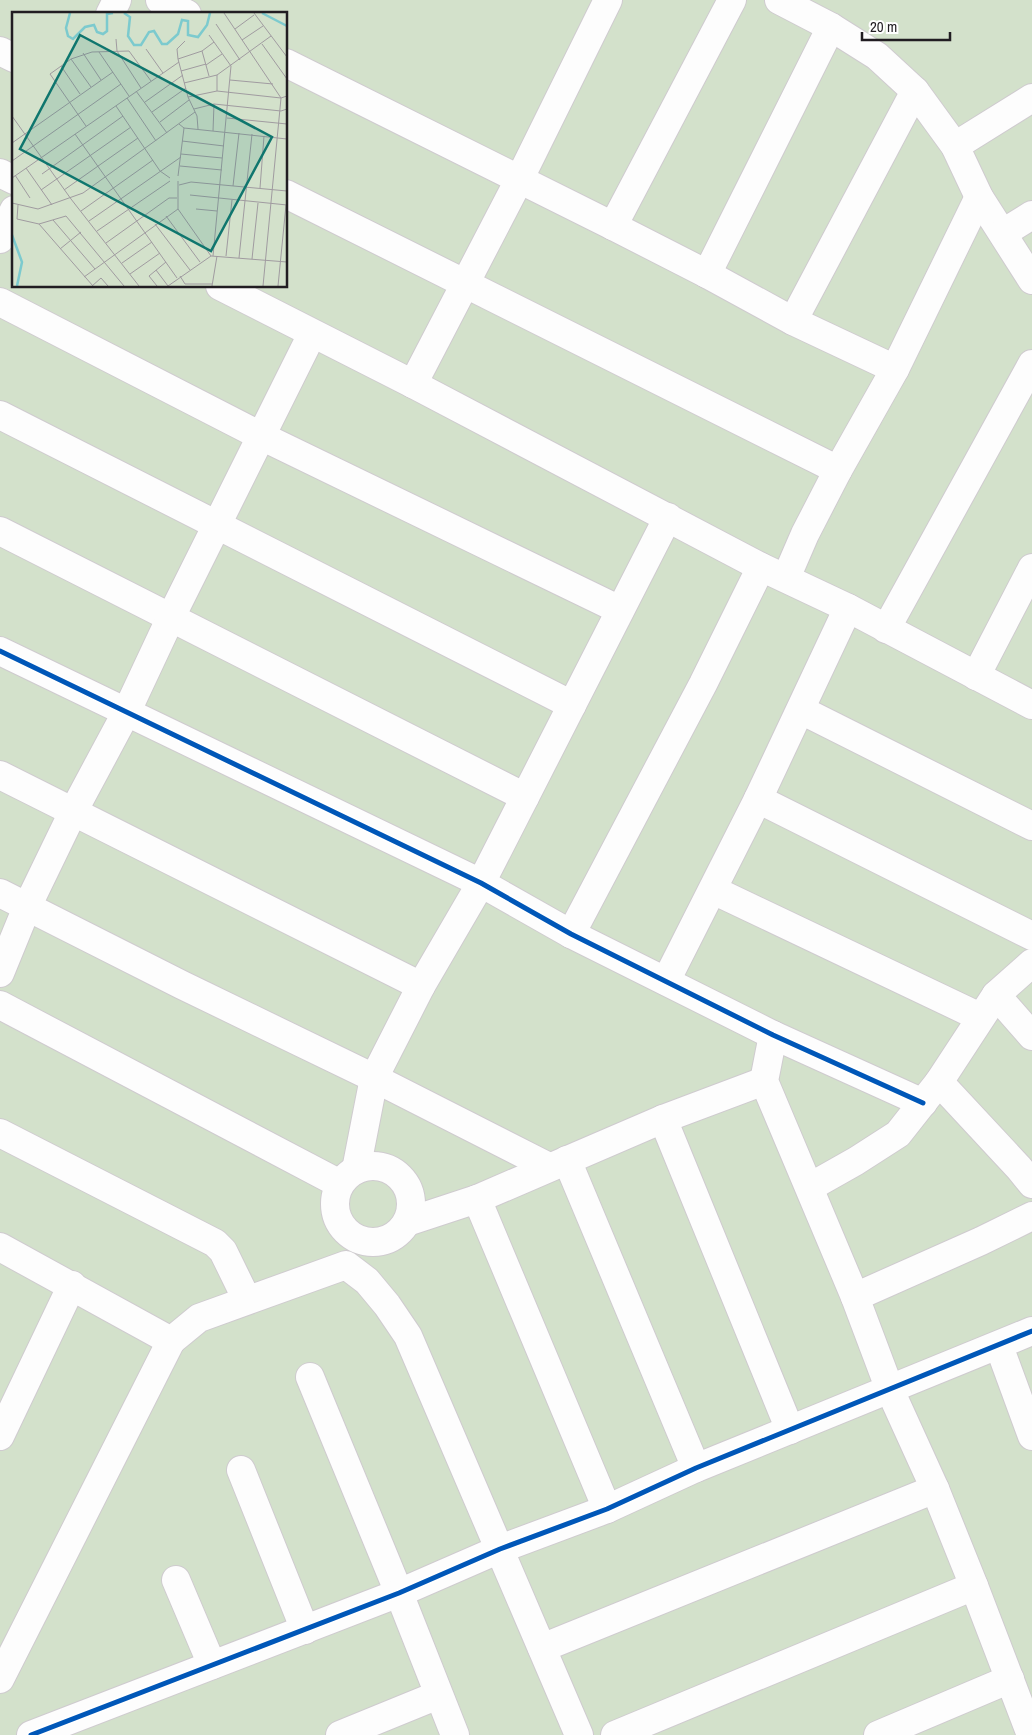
<svg xmlns="http://www.w3.org/2000/svg" width="1032" height="1735" viewBox="0 0 1032 1735" font-family="'Archivo Narrow',sans-serif">
	<style>
		.green { fill: #d3e1cb; fill-rule: evenodd }
		.lines { fill: none; stroke-linecap: round; stroke-linejoin: round }
		.minor-casing { stroke: #cfcbcf; stroke-width: 30 }
		.tertiary-casing { stroke: #cfcbcf; stroke-width: 30 }
		.minor { stroke: #fdfdfd; stroke-width: 28 }
		.tertiary { stroke: #fdfdfd; stroke-width: 28 }
		.cycleway-casing { stroke: #fff; stroke-width: 8 }
		.cycleway { stroke: #0057b8; stroke-width: 5 }
		.inset-river { fill: none; stroke: #7ccace; stroke-width: 2.5 }
		.inset-road { fill: none; stroke: #a09ba0; stroke-width: 1 }
		.view { fill: #0f766e; fill-opacity: 0.15; stroke: #0f766e; stroke-width: 2.5 }
		.inset-edge { fill: none; stroke: #211d22; stroke-width: 2.5 }
	</style>
	<rect width="100%" height="100%" fill="#f4eff4"/>
	<path class="green" d="M 0,0 L 1032,0 L 1032,1735 L 0,1735 ZM 14,14 L 286,14 L 286,286 L 14,286 Z"/>
	<g class="lines">
		<g class="minor-casing">
			<g id="minor">
				<path d="M 160,0 L 187,14"/>
				<path d="M 779,0 L 831,27 L 877,56 L 915,91 L 955,146 L 979,197 L 1032,280"/>
				<path d="M 110,14 L 117,0"/>
				<path d="M 0,51 L 14,58"/>
				<path d="M 286,63 L 613,226 L 707,274 L 793,321 L 895,369"/>
				<path d="M 955,146 L 1032,98"/>
				<path d="M 286,194 L 838,470"/>
				<path d="M 613,226 L 732,0"/>
				<path d="M 1003,233 L 1032,215"/>
				<path d="M 0,239 L 14,210"/>
				<path d="M 707,274 L 831,27"/>
				<path d="M 0,302 L 261,436 L 620,610"/>
				<path d="M 793,321 L 915,91"/>
				<path d="M 413,384 L 519,180 L 608,0"/>
				<path d="M 0,415 L 572,705"/>
				<path d="M 0,531 L 525,797"/>
				<path d="M 786,578 L 805,534 L 838,470 L 895,369 L 979,197"/>
				<path d="M 886,629 L 1032,364"/>
				<path d="M 0,651 L 481,883 L 571,934 L 773,1035 L 923,1103"/>
				<path d="M 976,676 L 1032,568"/>
				<path d="M 801,710 L 1032,826"/>
				<path d="M 0,775 L 421,986"/>
				<path d="M 758,799 L 1032,936"/>
				<path d="M 713,890 L 980,1017"/>
				<path d="M 0,893 L 182,985 L 374,1078 L 549,1167"/>
				<path d="M 571,934 L 703,684 L 761,567"/>
				<path d="M 0,973 L 27,907 L 73,812 L 126,713 L 171,617 L 312,334"/>
				<path d="M 666,981 L 758,799 L 848,608"/>
				<path d="M 996,995 L 1032,1036"/>
				<path d="M 0,1005 L 340,1184"/>
				<path d="M 773,1035 L 764,1081 L 855,1297 L 890,1390 L 935,1489 L 974,1586 L 1031,1735"/>
				<path d="M 939,1082 L 1019,1168 L 1032,1184"/>
				<path d="M 663,1119 L 790,1430"/>
				<path d="M 0,1133 L 215,1243 L 223,1251 L 247,1300"/>
				<path d="M 567,1160 L 696,1468"/>
				<circle cx="373" cy="1204" r="38"/>
				<path d="M 356,1170 L 374,1078 L 421,986 L 481,883 L 668,517"/>
				<path d="M 810,1187 L 856,1161 L 898,1134 L 939,1082 L 996,995 L 1032,963"/>
				<path d="M 477,1199 L 607,1509"/>
				<path d="M 407,1222 L 477,1199 L 663,1119 L 764,1081"/>
				<path d="M 855,1297 L 981,1241 L 1032,1216"/>
				<path d="M 999,1346 L 1032,1436"/>
				<path d="M 310,1377 L 399,1593 L 455,1735"/>
				<path d="M 0,1436 L 72,1285"/>
				<path d="M 241,1470 L 305,1630"/>
				<path d="M 176,1580 L 212,1665"/>
				<path d="M 542,1648 L 935,1489"/>
				<path d="M 0,1679 L 171,1341"/>
				<path d="M 340,1735 L 438,1695"/>
				<path d="M 615,1735 L 974,1586"/>
				<path d="M 878,1735 L 1010,1679"/>
			</g>
		</g>
		<g class="tertiary-casing">
			<g id="tertiary">
				<path d="M 0,173 L 14,180"/>
				<path d="M 220,286 L 413,384 L 761,567 L 848,608 L 1032,705"/>
				<path d="M 0,1247 L 171,1341 L 199,1318 L 346,1265 L 367,1281 L 387,1305 L 408,1336 L 579,1735"/>
				<path d="M 31,1735 L 399,1593 L 500,1549 L 607,1509 L 696,1468 L 1032,1331"/>
			</g>
		</g>
		<use href="#minor" class="minor"/>
		<use href="#tertiary" class="tertiary"/>
		<g class="cycleway-casing">
			<g id="cycleway">
				<path d="M 0,651 L 481,883 L 571,934 L 773,1035 L 923,1103"/>
				<path d="M 31,1735 L 399,1593 L 500,1549 L 607,1509 L 696,1468 L 1032,1331"/>
			</g>
		</g>
		<use href="#cycleway" class="cycleway"/>
	</g>
	<g transform="translate(12 12)">
		<rect width="275" height="275" fill="#f4eff4"/>
		<path d="M 0,1 L 275,1 L 275,274 L 0,274 Z" fill="#d3e1cb"/>
		<path class="inset-river" d="M 58,1 L 54,16 L 56,24 L 61,27 L 73,15 L 82,13 L 85,20 L 91,22 L 95,19 L 95,2 L 101,1M 112,1 L 118,5 L 116,24 L 122,33 L 129,33 L 137,20 L 142,19 L 150,32 L 155,32 L 166,22 L 170,8 L 176,9 L 176,23 L 186,25 L 195,13 L 198,1M 250,1 L 275,14M 0,223 L 10,250 L 5,274"/>
		<path class="inset-road" d="M 212,1 L 269,86 L 251,274M 242,1 L 275,45M 204,12 L 228,48M 223,17 L 242,3M 197,23 L 219,54 L 201,244M 104,27 L 105,39 L 129,76M 230,28 L 251,14M 173,29 L 165,37 L 166,47 L 176,85 L 185,104 L 186,117M 250,32 L 275,67M 134,37 L 151,61M 190,39 L 197,64M 87,40 L 117,84M 71,41 L 89,68M 59,47 L 79,75M 166,47 L 190,39 L 202,30M 194,53 L 210,42M 49,54 L 68,82M 169,59 L 194,52M 205,63 L 205,79M 218,68 L 261,72M 172,71 L 205,63 L 259,24M 124,79 L 155,121M 176,85 L 205,79 L 269,86 L 275,84M 115,86 L 144,129M 133,90 L 171,63M 104,94 L 148,159 L 158,166M 182,97 L 202,92 L 269,99 L 275,97M 140,100 L 174,76M 0,104 L 59,187 L 127,274M 215,106 L 275,112M 148,110 L 177,88M 167,112 L 172,116 L 275,127M 74,114 L 38,62 L 59,47 L 80,40 L 117,39 L 139,69M 201,119 L 202,92M 63,122 L 165,266M 170,129 L 212,134M 0,131 L 101,60M 169,142 L 210,146M 0,149 L 109,72M 168,154 L 210,158M 14,156 L 40,193M 30,162 L 111,104M 3,163 L 18,186M 166,164 L 172,116M 0,166 L 167,50M 166,169 L 166,197 L 199,244M 167,173 L 179,170 L 275,179M 221,174 L 227,121M 248,176 L 252,124M 29,178 L 119,115M 52,178 L 126,126M 178,183 L 275,193M 0,191 L 26,197 L 71,181 L 183,100M 6,193 L 5,207 L 27,212 L 81,274M 184,197 L 205,199M 69,199 L 141,148M 154,204 L 188,250M 41,208 L 83,257M 77,209 L 169,145M 27,212 L 54,204 L 112,274M 143,212 L 178,258M 85,219 L 158,169M 94,231 L 157,186 L 165,186M 48,237 L 69,220M 214,244 L 220,188M 227,246 L 240,122M 240,247 L 246,191M 110,251 L 140,230M 144,258 L 156,274M 118,262 L 148,241M 168,264 L 173,272 L 200,272M 72,265 L 166,197M 80,274 L 89,266 L 96,274M 145,274 L 137,264 L 154,250M 156,274 L 199,244 L 275,250M 200,274 L 205,244M 266,274 L 274,193"/>
		<path class="view" d="M 68,23 L 260,125 L 199,239 L 8,137 Z"/>
		<rect width="275" height="275" class="inset-edge"/>
	</g>
	<path d="M862 32v8h88v-8" fill="none" stroke="#211d22" stroke-width="2.5"/>
	<text x="870" y="32" font-size="15" fill="#211d22" stroke="#ffffff" stroke-width="4" paint-order="stroke">20 m</text>
</svg>
